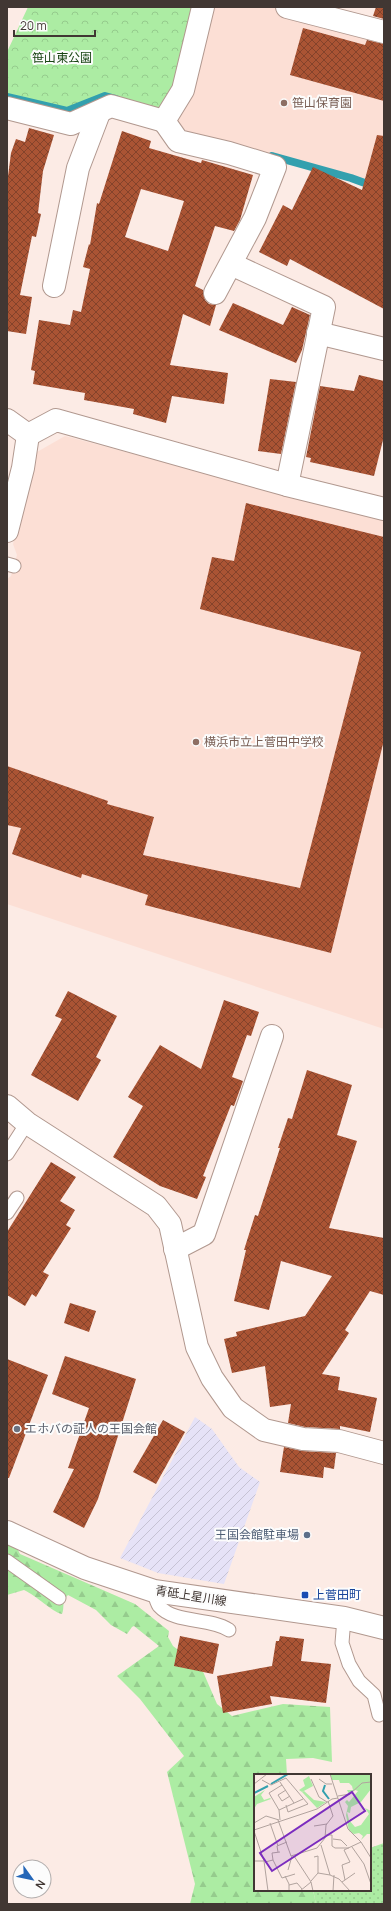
<svg xmlns="http://www.w3.org/2000/svg" width="391" height="1911" viewBox="0 0 391 1911" font-family="Manrope,'Noto Sans JP',sans-serif">
	<style>
		.built { fill: #fcdfd5 }
		.industrial { fill: url(#industrial-furrows) }
		.grass { fill: url(#grass-dots) }
		.forest { fill: url(#forest-firs) }
		.park { fill: url(#park-crowns) }
		.lines { fill: none; stroke-linecap: round; stroke-linejoin: round }
		.stream { stroke: #33a0ae; stroke-width: 8 }
		.building { fill: url(#building-cross-hatch); fill-rule: evenodd }
		.service-casing { stroke: #b1988f; stroke-width: 15 }
		.minor-casing { stroke: #b1988f; stroke-width: 24 }
		.secondary-casing { stroke: #b1988f; stroke-width: 24 }
		.service { stroke: #fff; stroke-width: 13 }
		.minor { stroke: #fff; stroke-width: 22 }
		.secondary { stroke: #fff; stroke-width: 22 }
		.education-dot { fill: #8d6e63; stroke: #fcfcfc; stroke-width: 1.5 }
		.worship-dot { fill: #6b7280; stroke: #fcfcfc; stroke-width: 1.5 }
		.service-dot { fill: #5c6f8a; stroke: #fcfcfc; stroke-width: 1.5 }
		.transit-dot { fill: #1a4fb4; stroke: #fcfcfc; stroke-width: 1.5 }
		.labels { text-anchor: middle; stroke-width: 4; stroke-linejoin: round; paint-order: stroke }
		.park-label { font-size: 12px; fill: #184413; stroke: #fcfcfc }
		.education-label { font-size: 12px; fill: #785e54; stroke: #fcfcfc; text-anchor: start }
		.worship-label { font-size: 12px; fill: #5b616d; stroke: #fcfcfc; text-anchor: start }
		.service-label { font-size: 12px; fill: #4e5e75; stroke: #fcfcfc; text-anchor: end }
		.transit-label { font-size: 12px; fill: #164399; stroke: #fcfcfc; text-anchor: start }
		.street-label { font-size: 12px; fill: #413733; stroke: #fcfcfc }
		.inset-river { fill: none; stroke: #33a0ae; stroke-width: 2 }
		.inset-road { fill: none; stroke: #b1a39e; stroke-width: 1 }
		.view { fill: #7b2cbf; fill-opacity: 0.15; stroke: #7b2cbf; stroke-width: 2 }
		.inset-edge { fill: none; stroke: #413733; stroke-width: 2 }
	</style>
	<defs>
		<pattern id="industrial-furrows" width="10" height="10" patternUnits="userSpaceOnUse"><rect width="10" height="10" fill="#e6e2f7"/><path d="M-1 1l2-2M0 10L10 0M9 11l2-2" fill="none" stroke="#c6c2d4"/></pattern>
		<pattern id="grass-dots" width="8" height="8" patternUnits="userSpaceOnUse"><rect width="8" height="8" fill="#aceca3"/><path d="M2 2h.1M6 6h.1" fill="none" stroke="#95cb8d" stroke-width="1.8" stroke-linecap="round"/></pattern>
		<pattern id="forest-firs" width="22" height="20" patternUnits="userSpaceOnUse"><rect width="22" height="20" fill="#aceca3"/><path d="M5 1l3.5 6h-7zM16 11l3.5 6h-7z" fill="#95cb8d"/></pattern>
		<pattern id="park-crowns" width="20" height="18" patternUnits="userSpaceOnUse"><rect width="20" height="18" fill="#aceca3"/><path d="M2 6a3 3 0 1 1 6 0M12 15a3 3 0 1 1 6 0" fill="none" stroke="#95cb8d"/></pattern>
		<pattern id="building-cross-hatch" width="8" height="8" patternUnits="userSpaceOnUse"><rect width="8" height="8" fill="#aa5434"/><path d="M0 0l8 8M0 8l8-8" fill="none" stroke="#84432b"/></pattern>
	</defs>
	<rect width="100%" height="100%" fill="#fcebe5"/>
	<g class="built">
		<path d="M 213,7 L 271,7 L 384,36 L 384,186 L 352,176 L 229,143 L 183,132 L 176,115 Z"/>
		<path d="M 65,436 L 384,520 L 384,1029 L 7,904 L 7,579 L 11,576 L 17,555 L 13,544 L 37,452 Z"/>
	</g>
	<path class="industrial" d="M 195,1417 L 212,1429 L 239,1467 L 260,1482 L 224,1584 L 158,1573 L 120,1558 Z"/>
	<path class="grass" d="M 384,1843 L 384,1904 L 316,1904 L 313,1890 L 370,1890 L 370,1848 Z"/>
	<path class="forest" d="M 7,1544 L 17,1548 L 20,1554 L 135,1604 L 169,1631 L 168,1637 L 173,1646 L 201,1667 L 217,1704 L 232,1716 L 283,1704 L 330,1707 L 332,1762 L 313,1758 L 286,1759 L 287,1775 L 255,1775 L 255,1890 L 313,1890 L 316,1904 L 190,1904 L 195,1884 L 167,1772 L 184,1756 L 140,1699 L 117,1676 L 159,1646 L 134,1626 L 132,1627 L 127,1634 L 111,1625 L 96,1610 L 68,1595 C 61,1601 65,1607 62,1614 C 52,1612 37,1596 24,1590 L 7,1595 Z"/>
	<path class="park" d="M 28,7 L 196,7 L 171,104 L 160,111 L 106,98 L 68,113 L 7,99 L 7,52 Z"/>
	<g class="lines">
		<g class="stream">
			<path d="M 7,97 L 67,111 L 105,96 L 116,99"/>
			<path d="M 272,156 L 351,178 L 384,190"/>
		</g>
	</g>
	<g class="building">
		<path d="M 376,7 L 384,7 L 384,19 L 373,16 Z"/>
		<path d="M 303,28 L 365,45 L 367,40 L 384,44 L 384,101 L 290,75 Z"/>
		<path d="M 29,128 L 54,135 L 43,171 L 38,213 L 41,214 L 36,237 L 32,236 L 20,295 L 32,297 L 26,334 L 7,331 L 7,184 L 11,153 L 16,139 L 25,142 Z"/>
		<path d="M 122,131 L 151,141 L 149,148 L 201,163 L 202,160 L 253,175 L 240,220 L 234,231 L 215,226 L 195,286 L 203,290 L 205,300 L 209,304 L 216,305 L 210,326 L 183,314 L 170,365 L 228,373 L 224,404 L 172,396 L 166,423 L 133,414 L 134,409 L 84,400 L 85,393 L 33,384 L 35,371 L 31,370 L 39,320 L 70,325 L 73,310 L 81,312 L 90,269 L 83,267 L 89,244 L 90,245 L 97,203 L 99,204 ZM 141,189 L 184,201 L 168,251 L 125,237 Z"/>
		<path d="M 377,135 L 384,136 L 384,309 L 290,259 L 287,266 L 259,252 L 283,205 L 292,210 L 313,167 L 362,190 Z"/>
		<path d="M 233,303 L 283,325 L 292,307 L 310,315 L 302,350 L 296,363 L 219,330 Z"/>
		<path d="M 359,375 L 384,381 L 384,436 L 374,476 L 310,462 L 311,458 L 306,457 L 320,386 L 354,391 Z"/>
		<path d="M 270,379 L 296,382 L 281,454 L 258,451 Z"/>
		<path d="M 246,503 L 384,537 L 384,740 L 331,953 L 145,905 L 148,895 L 82,874 L 81,878 L 12,854 L 21,828 L 7,825 L 7,766 L 108,801 L 107,804 L 154,817 L 143,855 L 300,888 L 361,652 L 200,609 L 212,557 L 234,561 Z"/>
		<path d="M 68,991 L 117,1016 L 96,1057 L 101,1060 L 78,1101 L 31,1075 L 62,1019 L 55,1016 Z"/>
		<path d="M 224,1000 L 259,1012 L 251,1036 L 247,1035 L 232,1077 L 243,1081 L 234,1106 L 231,1105 L 203,1176 L 206,1177 L 197,1199 L 160,1186 L 113,1157 L 143,1106 L 128,1097 L 160,1045 L 201,1069 Z"/>
		<path d="M 307,1070 L 352,1085 L 337,1135 L 357,1141 L 329,1228 L 384,1238 L 384,1295 L 370,1291 L 345,1330 L 349,1333 L 322,1374 L 340,1377 L 338,1390 L 377,1398 L 370,1432 L 340,1426 L 340,1429 L 305,1427 L 288,1423 L 291,1404 L 270,1407 L 265,1366 L 232,1373 L 224,1339 L 237,1336 L 236,1332 L 305,1316 L 332,1276 L 281,1261 L 269,1310 L 234,1301 L 246,1250 L 244,1250 L 255,1215 L 258,1216 L 280,1148 L 278,1148 L 288,1118 L 292,1119 Z"/>
		<path d="M 51,1162 L 76,1177 L 60,1201 L 75,1210 L 66,1225 L 71,1228 L 43,1272 L 49,1275 L 36,1297 L 32,1294 L 25,1306 L 7,1295 L 7,1232 Z"/>
		<path d="M 70,1303 L 96,1311 L 89,1332 L 64,1323 Z"/>
		<path d="M 65,1356 L 136,1379 L 98,1499 L 84,1528 L 53,1512 L 74,1469 L 68,1468 L 89,1408 L 52,1394 Z"/>
		<path d="M 7,1359 L 48,1375 L 9,1478 L 7,1478 Z"/>
		<path d="M 163,1420 L 185,1432 L 156,1484 L 133,1472 Z"/>
		<path d="M 284,1447 L 302,1451 L 336,1453 L 334,1469 L 324,1467 L 323,1478 L 280,1472 Z"/>
		<path d="M 180,1636 L 219,1644 L 213,1674 L 174,1666 Z"/>
		<path d="M 280,1636 L 304,1639 L 301,1661 L 331,1664 L 326,1703 L 270,1696 L 272,1704 L 223,1713 L 217,1676 L 272,1666 L 276,1641 L 279,1641 Z"/>
	</g>
	<g class="lines">
		<g class="service-casing">
			<g id="service">
				<path d="M 7,564 L 14,566"/>
				<path d="M 7,1154 L 27,1123"/>
				<path d="M 7,1213 L 17,1198"/>
				<path d="M 7,1561 L 59,1598"/>
				<path d="M 154,1591 C 155,1595 156,1602 159,1606 C 175,1624 209,1617 229,1630"/>
				<path d="M 344,1618 L 342,1643 L 349,1664 L 359,1681 L 374,1695 L 379,1715"/>
			</g>
		</g>
		<g class="minor-casing">
			<g id="minor">
				<path d="M 203,7 L 183,90 L 164,121 L 178,141 L 229,153 L 275,167 L 255,218 L 215,293"/>
				<path d="M 287,7 L 384,32"/>
				<path d="M 7,108 L 71,124 L 111,106 L 164,121"/>
				<path d="M 231,264 L 324,307 L 287,485"/>
				<path d="M 54,286 L 78,168 L 99,113"/>
				<path d="M 318,333 L 384,349"/>
				<path d="M 7,420 L 28,435"/>
				<path d="M 7,531 L 23,468 L 28,435 L 56,420 L 287,485 L 384,509"/>
				<path d="M 7,1106 L 27,1123 L 156,1206 L 170,1224 L 197,1347 L 212,1378 L 233,1408 L 264,1430 L 303,1439 L 339,1441 L 384,1453"/>
				<path d="M 175,1249 L 204,1234 L 272,1036"/>
			</g>
		</g>
		<g class="secondary-casing">
			<path id="secondary" d="M 7,1532 L 85,1568 L 154,1591 L 344,1618 L 384,1628"/>
		</g>
		<use href="#service" class="service"/>
		<use href="#minor" class="minor"/>
		<use href="#secondary" class="secondary"/>
	</g>
	<g class="education-dot">
		<circle cx="284" cy="103" r="4"/>
		<circle cx="196" cy="742" r="4"/>
	</g>
	<circle class="worship-dot" cx="17" cy="1429" r="4"/>
	<circle class="service-dot" cx="307" cy="1535" r="4"/>
	<rect class="transit-dot" x="301" y="1591" width="8" height="8" rx="2"/>
	<g class="labels">
		<g class="park-label">
			<text x="62" y="62">笹山東公園</text>
		</g>
		<g class="education-label">
			<text x="292" y="107">笹山保育園</text>
			<text x="204" y="746">横浜市立上菅田中学校</text>
		</g>
		<g class="worship-label">
			<text x="25" y="1433">エホバの証人の王国会館</text>
		</g>
		<g class="service-label">
			<text x="299" y="1539">王国会館駐車場</text>
		</g>
		<g class="transit-label">
			<text x="313" y="1599">上菅田町</text>
		</g>
		<g class="street-label">
			<text transform="translate(191 1596) rotate(9)" y="4">青砥上星川線</text>
		</g>
	</g>
	<g transform="translate(254 1774)">
		<rect width="117" height="117" fill="#fcebe5"/>
		<path d="M 55,2 L 59,12 L 48,18 L 45,16 L 51,12 L 49,6 Z" fill="#aceca3"/>
		<path d="M 76,0 L 117,1 L 117,15 L 107,28 L 97,33 L 96,39 L 93,38 L 95,46 L 101,53 L 107,51 L 115,40 L 111,34 L 117,37 L 117,60 L 113,60 L 107,66 L 109,62 L 105,59 L 100,60 L 95,57 L 92,41 L 94,32 L 91,28 L 93,26 L 95,28 L 104,17 L 101,16 L 95,20 L 93,16 L 99,16 L 98,12 L 95,9 L 86,9 L 85,6 L 78,6 ZM 11,16 L 7,21 L 10,26 L 16,24 L 17,25 L 3,30 L 0,35 L 0,23 ZM 50,17 L 60,26 L 72,28 L 63,34 L 48,18 Z" fill="#aceca3"/>
		<path class="inset-river" d="M 17,10 L 34,0M 71,11 L 69,17 L 75,25M 0,19 L 14,12"/>
		<path class="inset-road" d="M 76,0 L 94,55 L 107,68 L 117,84M 57,5 L 65,23 L 73,28M 65,5 L 72,10 L 78,10M 8,6 L 17,11 L 32,4 L 54,30 L 34,38 L 32,31M 26,8 L 40,29M 0,10 L 13,0M 32,16 L 24,21 L 28,27 L 36,22M 84,22 L 96,20 L 108,9 L 117,8M 25,36 L 15,19 L 28,11M 24,46 L 37,82 L 63,74 L 71,64 L 72,51 L 79,42 L 74,27M 26,46 L 25,36 L 49,25M 0,49 L 12,42 L 25,46M 16,49 L 24,72M 60,52 L 73,50M 0,56 L 63,35 L 78,25 L 84,24M 0,57 L 10,87M 72,61 L 78,61 L 78,72 L 81,74 L 95,74M 79,65 L 87,66 L 93,72M 67,71 L 76,101 L 85,105 L 96,117M 98,73 L 110,90 L 117,110M 24,78 L 23,72 L 33,68M 40,82 L 57,108 L 59,117M 60,83 L 64,82 L 64,99M 19,86 L 28,104 L 41,100M 0,87 L 10,87 L 14,117M 11,88 L 19,86 L 18,79 L 26,78M 34,96 L 38,82M 31,102 L 35,110 L 35,117M 91,106 L 101,99M 57,107 L 64,99 L 76,101M 88,108 L 91,106 L 88,91 L 96,88 L 90,76 L 107,68M 35,111 L 43,109 L 48,115M 46,117 L 57,108M 79,117 L 80,101"/>
		<path class="view" d="M 98,18 L 111,37 L 18,97 L 6,79 Z"/>
		<rect width="117" height="117" class="inset-edge"/>
	</g>
	<rect width="391" height="1911" fill="none" stroke="#413733" stroke-width="16"/>
	<g transform="translate(32 1879) rotate(123)"><circle r="19" fill="#fcfcfc" stroke="#b1adac"/>
	<path d="M0-3L7 15L0 10L-7 15Z" fill="#2567b8"/>
	<text y="-6" font-size="11" font-weight="bold" text-anchor="middle" fill="#413733">N</text>
	</g>
	<path d="M14 30v6h81v-6" fill="none" stroke="#413733" stroke-width="2"/>
	<text x="20" y="30" font-size="12" fill="#413733" stroke="#fcfcfc" stroke-width="3" paint-order="stroke">20 m</text>
</svg>
